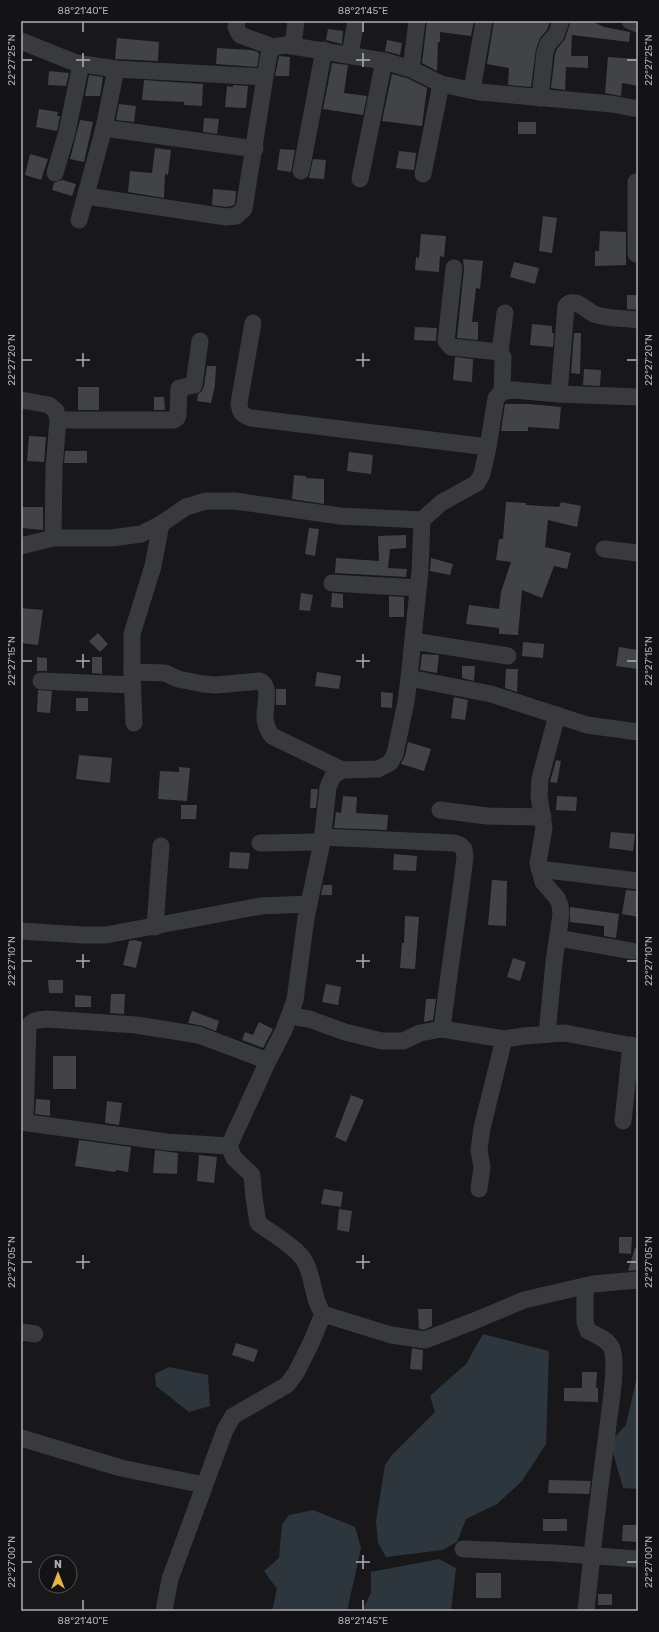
<svg xmlns="http://www.w3.org/2000/svg" width="659" height="1632" viewBox="0 0 659 1632" font-family="Rubik,sans-serif">
	<style>
		.water { fill: #2e363d }
		.building { fill: #424347 }
		.lines { fill: none; stroke-linecap: round; stroke-linejoin: round }
		.minor { stroke: #393a3e; stroke-width: 17 }
		.ticks { fill: none; stroke: #aaaeb9; stroke-width: 1.5 }
		.neatline { fill: none; stroke: #aaaeb9; stroke-width: 1.5 }
		.ticks-label { font-size: 10px; text-anchor: middle; fill: #aaaeb9 }
	</style>
	<rect width="100%" height="100%" fill="#18181a"/>
	<g class="water">
		<path d="M 483,1334 L 549,1351 L 546,1444 L 522,1481 L 497,1504 L 466,1519 L 457,1542 L 442,1550 L 386,1557 L 378,1543 L 376,1521 L 385,1465 L 393,1454 L 435,1412 L 430,1396 L 466,1364 Z"/>
		<path d="M 169,1367 L 208,1375 L 210,1406 L 189,1412 L 156,1386 L 155,1374 Z"/>
		<path d="M 638,1372 L 638,1489 L 623,1488 L 610,1442 L 626,1425 Z"/>
		<path d="M 313,1510 L 355,1527 L 361,1548 L 347,1611 L 272,1611 L 277,1589 L 264,1571 L 279,1558 L 282,1524 L 289,1515 Z"/>
		<path d="M 439,1559 L 456,1568 L 451,1611 L 362,1611 L 371,1593 L 371,1572 Z"/>
	</g>
	<g class="building">
		<path d="M 427,21 L 474,21 L 471,36 L 440,32 L 440,42 L 438,42 L 437,71 L 422,63 Z"/>
		<path d="M 494,21 L 550,21 L 547,30 L 540,38 L 536,49 L 531,87 L 508,85 L 509,68 L 487,64 Z"/>
		<path d="M 571,21 L 591,21 L 604,27 L 630,32 L 629,42 L 572,35 L 571,56 L 588,56 L 588,68 L 566,67 L 565,90 L 551,88 L 555,54 L 557,49 L 565,39 Z"/>
		<path d="M 328,29 L 343,31 L 342,44 L 326,40 Z"/>
		<path d="M 117,38 L 159,42 L 158,61 L 115,59 Z"/>
		<path d="M 387,40 L 402,43 L 400,55 L 385,51 Z"/>
		<path d="M 217,48 L 251,50 L 258,52 L 259,55 L 257,67 L 216,64 Z"/>
		<path d="M 279,56 L 290,57 L 289,76 L 275,76 Z"/>
		<path d="M 608,57 L 638,59 L 638,86 L 622,83 L 621,96 L 605,93 Z"/>
		<path d="M 332,63 L 348,65 L 344,93 L 367,96 L 363,115 L 323,109 Z"/>
		<path d="M 49,71 L 69,73 L 66,86 L 48,85 Z"/>
		<path d="M 392,74 L 407,78 L 427,88 L 422,126 L 382,121 Z"/>
		<path d="M 89,75 L 103,77 L 100,96 L 85,96 Z"/>
		<path d="M 144,80 L 203,84 L 202,106 L 184,105 L 184,102 L 142,100 Z"/>
		<path d="M 233,85 L 248,86 L 246,108 L 225,107 L 227,86 L 233,87 Z"/>
		<path d="M 119,104 L 136,106 L 134,122 L 116,120 Z"/>
		<path d="M 39,109 L 58,112 L 57,116 L 60,116 L 57,131 L 36,127 Z"/>
		<path d="M 204,118 L 219,119 L 217,134 L 203,132 Z"/>
		<path d="M 80,120 L 93,122 L 84,162 L 70,159 Z"/>
		<rect x="518" y="122" width="18" height="12"/>
		<path d="M 155,148 L 171,150 L 168,175 L 165,174 L 164,198 L 128,192 L 130,171 L 152,173 Z"/>
		<path d="M 280,149 L 295,150 L 291,172 L 277,170 Z"/>
		<path d="M 399,151 L 416,153 L 414,170 L 396,168 Z"/>
		<path d="M 30,154 L 48,159 L 41,180 L 25,175 Z"/>
		<path d="M 313,159 L 326,160 L 324,179 L 309,178 Z"/>
		<path d="M 62,180 L 76,184 L 72,196 L 52,190 L 54,183 Z"/>
		<path d="M 213,189 L 236,191 L 235,204 L 232,206 L 226,207 L 212,205 Z"/>
		<path d="M 543,216 L 557,218 L 552,253 L 539,251 Z"/>
		<path d="M 600,231 L 626,232 L 626,265 L 595,266 L 595,251 L 599,251 Z"/>
		<path d="M 421,234 L 446,236 L 444,257 L 440,256 L 439,272 L 415,270 L 416,257 L 419,258 Z"/>
		<path d="M 463,259 L 483,261 L 480,289 L 476,288 L 472,322 L 478,322 L 478,340 L 457,338 L 464,269 Z"/>
		<path d="M 514,262 L 539,268 L 535,284 L 510,277 Z"/>
		<path d="M 627,295 L 638,295 L 638,310 L 627,309 Z"/>
		<path d="M 532,324 L 552,326 L 552,333 L 554,333 L 553,347 L 530,345 Z"/>
		<path d="M 415,327 L 437,328 L 436,341 L 414,340 Z"/>
		<path d="M 574,333 L 581,333 L 580,374 L 571,373 Z"/>
		<path d="M 455,357 L 473,359 L 472,382 L 453,380 Z"/>
		<path d="M 207,366 L 216,366 L 215,385 L 211,403 L 197,401 L 198,394 L 202,391 L 204,386 Z"/>
		<path d="M 584,369 L 601,370 L 600,386 L 583,385 Z"/>
		<rect x="78" y="387" width="21" height="23"/>
		<path d="M 154,397 L 164,397 L 165,410 L 154,410 Z"/>
		<path d="M 505,404 L 528,404 L 561,407 L 559,429 L 528,427 L 528,431 L 501,431 Z"/>
		<path d="M 29,436 L 46,437 L 44,462 L 27,461 Z"/>
		<path d="M 65,451 L 87,451 L 87,463 L 64,463 Z"/>
		<path d="M 349,452 L 373,455 L 371,474 L 347,471 Z"/>
		<path d="M 294,475 L 306,476 L 306,478 L 324,479 L 324,504 L 292,499 Z"/>
		<path d="M 506,502 L 526,503 L 526,505 L 559,507 L 561,502 L 581,506 L 577,527 L 548,520 L 545,547 L 571,553 L 567,569 L 554,566 L 542,598 L 522,590 L 518,635 L 499,634 L 499,628 L 466,624 L 469,605 L 499,609 L 501,592 L 511,562 L 496,560 L 499,539 L 503,539 Z"/>
		<path d="M 21,507 L 43,507 L 43,530 L 21,528 Z"/>
		<path d="M 309,528 L 319,529 L 315,556 L 305,554 Z"/>
		<path d="M 406,535 L 406,548 L 390,549 L 388,568 L 407,569 L 406,577 L 335,573 L 336,558 L 379,561 L 378,536 Z"/>
		<path d="M 431,558 L 453,564 L 450,575 L 430,571 Z"/>
		<path d="M 301,593 L 313,595 L 310,611 L 299,610 Z"/>
		<path d="M 332,593 L 343,594 L 343,608 L 331,607 Z"/>
		<path d="M 389,596 L 404,597 L 404,617 L 389,617 Z"/>
		<path d="M 21,608 L 43,610 L 38,645 L 21,643 Z"/>
		<path d="M 98,633 L 108,644 L 100,652 L 89,641 Z"/>
		<path d="M 523,642 L 544,644 L 543,658 L 522,656 Z"/>
		<path d="M 619,647 L 638,650 L 638,669 L 616,666 Z"/>
		<path d="M 422,654 L 439,655 L 437,673 L 420,670 Z"/>
		<path d="M 37,657 L 47,658 L 47,671 L 37,671 Z"/>
		<path d="M 92,657 L 102,657 L 102,674 L 92,673 Z"/>
		<path d="M 462,666 L 475,666 L 474,681 L 462,678 Z"/>
		<path d="M 506,669 L 518,669 L 517,692 L 505,688 Z"/>
		<path d="M 317,672 L 341,676 L 339,689 L 315,686 Z"/>
		<rect x="276" y="689" width="10" height="16"/>
		<path d="M 38,690 L 52,691 L 50,713 L 37,712 Z"/>
		<path d="M 381,692 L 393,693 L 392,708 L 381,707 Z"/>
		<path d="M 454,697 L 468,700 L 465,720 L 451,718 Z"/>
		<rect x="76" y="698" width="12" height="13"/>
		<path d="M 408,742 L 431,749 L 424,771 L 401,764 L 405,756 Z"/>
		<path d="M 79,755 L 112,758 L 110,783 L 76,779 Z"/>
		<path d="M 556,760 L 561,761 L 557,783 L 550,782 Z"/>
		<path d="M 179,767 L 190,768 L 187,801 L 158,799 L 160,771 L 179,772 Z"/>
		<path d="M 311,789 L 318,789 L 316,808 L 310,808 Z"/>
		<path d="M 343,796 L 357,797 L 356,813 L 388,815 L 387,830 L 334,828 L 336,812 L 341,813 Z"/>
		<path d="M 557,796 L 577,797 L 576,811 L 556,810 Z"/>
		<path d="M 181,805 L 197,805 L 196,819 L 181,819 Z"/>
		<path d="M 611,832 L 635,834 L 633,851 L 609,848 Z"/>
		<path d="M 230,852 L 250,853 L 248,869 L 229,868 Z"/>
		<path d="M 394,854 L 417,856 L 416,871 L 393,870 Z"/>
		<path d="M 492,880 L 507,881 L 506,926 L 488,925 Z"/>
		<path d="M 323,885 L 332,885 L 332,895 L 321,895 Z"/>
		<path d="M 626,890 L 638,891 L 638,917 L 622,914 Z"/>
		<path d="M 570,907 L 619,914 L 616,938 L 604,936 L 604,926 L 570,922 Z"/>
		<path d="M 405,916 L 419,917 L 415,969 L 400,968 L 402,943 L 404,943 Z"/>
		<path d="M 134,940 L 142,942 L 136,968 L 123,965 L 129,941 Z"/>
		<path d="M 513,958 L 526,962 L 520,981 L 507,977 Z"/>
		<path d="M 48,980 L 63,980 L 63,993 L 49,993 Z"/>
		<path d="M 326,984 L 341,987 L 338,1005 L 322,1002 Z"/>
		<path d="M 111,994 L 125,994 L 124,1014 L 110,1013 Z"/>
		<path d="M 75,995 L 91,996 L 91,1007 L 75,1007 Z"/>
		<path d="M 426,999 L 436,999 L 433,1020 L 424,1022 Z"/>
		<path d="M 192,1011 L 219,1021 L 216,1031 L 203,1026 L 188,1023 Z"/>
		<path d="M 259,1022 L 273,1029 L 263,1048 L 242,1040 L 245,1032 L 253,1035 Z"/>
		<rect x="53" y="1056" width="23" height="33"/>
		<path d="M 351,1095 L 364,1100 L 346,1142 L 335,1137 Z"/>
		<path d="M 36,1099 L 50,1100 L 50,1116 L 35,1114 Z"/>
		<path d="M 107,1101 L 122,1103 L 119,1125 L 105,1123 Z"/>
		<path d="M 79,1140 L 131,1147 L 128,1172 L 116,1170 L 115,1172 L 75,1166 Z"/>
		<path d="M 155,1150 L 178,1153 L 177,1174 L 153,1173 Z"/>
		<path d="M 199,1155 L 217,1157 L 214,1183 L 197,1181 Z"/>
		<path d="M 324,1189 L 343,1192 L 341,1207 L 321,1204 Z"/>
		<path d="M 339,1209 L 352,1211 L 349,1232 L 337,1230 Z"/>
		<path d="M 619,1237 L 632,1237 L 631,1254 L 619,1253 Z"/>
		<path d="M 635,1248 L 638,1248 L 638,1270 L 628,1271 Z"/>
		<path d="M 418,1309 L 432,1309 L 432,1326 L 424,1330 L 419,1329 Z"/>
		<path d="M 236,1343 L 258,1350 L 254,1362 L 232,1355 Z"/>
		<path d="M 412,1348 L 423,1350 L 422,1370 L 410,1369 Z"/>
		<path d="M 582,1372 L 597,1372 L 596,1388 L 598,1388 L 598,1402 L 564,1401 L 564,1388 L 582,1388 Z"/>
		<path d="M 549,1480 L 591,1481 L 589,1494 L 548,1493 Z"/>
		<rect x="543" y="1519" width="24" height="12"/>
		<path d="M 623,1525 L 638,1525 L 638,1542 L 622,1541 Z"/>
		<rect x="476" y="1573" width="25" height="25"/>
		<rect x="598" y="1594" width="14" height="11"/>
	</g>
	<g class="lines">
		<g class="minor">
			<path d="M 237,21 L 236,27 L 240,35 L 273,47"/>
			<path d="M 630,21 L 638,24"/>
			<path d="M 21,41 L 76,63 L 116,69 L 265,77 L 269,54 L 273,47 L 286,45 L 384,61 L 411,69 L 441,84 L 479,92 L 612,104 L 638,109"/>
			<path d="M 293,46 L 296,21"/>
			<path d="M 350,54 L 356,21"/>
			<path d="M 411,69 L 417,21"/>
			<path d="M 472,90 L 484,21"/>
			<path d="M 540,98 L 545,52 L 548,44 L 556,35 L 561,21"/>
			<path d="M 104,128 L 255,149"/>
			<path d="M 301,171 L 324,50"/>
			<path d="M 55,173 L 67,132 L 81,64"/>
			<path d="M 423,174 L 441,84"/>
			<path d="M 360,179 L 384,61"/>
			<path d="M 636,182 L 636,254"/>
			<path d="M 86,196 L 226,217 L 236,216 L 244,209 L 265,77"/>
			<path d="M 79,220 L 104,128 L 116,69"/>
			<path d="M 454,268 L 446,341 L 451,347 L 500,352 L 503,357 L 502,392"/>
			<path d="M 253,323 L 239,403 C 240,413 242,415 251,418 L 488,447"/>
			<path d="M 500,352 L 505,313"/>
			<path d="M 559,394 L 566,306 C 574,296 586,310 594,314 C 605,319 625,318 638,320"/>
			<path d="M 21,400 L 49,405 L 56,411 L 58,420 L 54,468 L 53,538"/>
			<path d="M 58,420 L 174,420 L 177,418 L 178,415 L 179,388 L 194,385 L 200,341"/>
			<path d="M 21,546 L 53,538 L 111,538 L 141,534 L 161,524 L 186,507 L 206,501 L 235,501 L 340,516 L 422,520 L 441,503 L 477,483 L 482,474 L 488,447 L 496,398 L 502,392 L 513,390 L 559,394 L 638,397"/>
			<path d="M 604,549 L 638,553"/>
			<path d="M 332,583 L 418,588"/>
			<path d="M 413,641 L 508,656"/>
			<path d="M 132,672 L 165,673 L 178,679 L 203,684 L 216,685 L 260,681 C 272,686 264,708 265,719 C 266,726 268,731 272,736 L 342,770"/>
			<path d="M 409,678 L 491,694 L 587,725 L 638,732"/>
			<path d="M 41,681 L 132,685"/>
			<path d="M 134,723 L 132,672 L 132,634 L 153,566 L 161,524"/>
			<path d="M 440,810 L 487,816 L 543,817"/>
			<path d="M 322,837 L 454,843 L 460,845 L 464,849 L 465,857 C 458,915 449,972 442,1029"/>
			<path d="M 260,843 L 322,842"/>
			<path d="M 539,869 L 638,881"/>
			<path d="M 155,927 L 161,846"/>
			<path d="M 21,931 L 82,935 L 106,935 L 261,906 L 309,904"/>
			<path d="M 558,938 L 632,951"/>
			<path d="M 290,1016 L 309,1019 L 345,1032 L 382,1041 L 403,1041 L 420,1033 L 442,1029 L 504,1039 L 524,1036 L 565,1033 L 638,1047"/>
			<path d="M 547,1034 L 554,962 L 561,914 L 560,905 L 557,898 L 543,882 L 538,863 L 544,828 L 539,796 L 540,779 L 557,715"/>
			<path d="M 623,1121 L 631,1045"/>
			<path d="M 21,1122 L 167,1142 L 229,1146 L 234,1158 L 252,1175 L 254,1198 L 258,1223 C 271,1233 298,1248 305,1262 C 314,1278 312,1298 323,1314 L 391,1335 L 425,1340 L 474,1321 L 524,1300 L 593,1284 L 638,1280"/>
			<path d="M 25,1122 L 28,1027 C 33,1019 39,1020 47,1019 L 136,1025 L 199,1035 L 268,1061"/>
			<path d="M 229,1146 L 268,1061 L 284,1030 L 295,1000 L 306,918 L 322,842 L 328,787 L 333,776 L 342,770 L 378,769 L 390,763 L 395,754 L 406,702 L 409,678 L 420,571 L 422,520"/>
			<path d="M 479,1189 L 482,1167 L 479,1150 L 482,1128 L 504,1039"/>
			<path d="M 585,1286 L 585,1322 L 588,1331 C 596,1335 609,1340 612,1349 C 618,1366 609,1414 607,1433 C 599,1492 592,1552 586,1611"/>
			<path d="M 21,1332 L 35,1334"/>
			<path d="M 21,1438 L 121,1468 L 204,1485"/>
			<path d="M 463,1549 L 554,1553 L 638,1559"/>
			<path d="M 164,1611 L 170,1579 L 225,1430 L 233,1416 L 287,1385 L 296,1373 L 311,1343 L 323,1314"/>
		</g>
	</g>
	<path class="ticks" d="M 83,22 L 83,32M 363,22 L 363,32M 83,53 L 83,67M 363,53 L 363,67M 22,60 L 32,60M 76,60 L 90,60M 356,60 L 370,60M 627,60 L 637,60M 83,353 L 83,367M 363,353 L 363,367M 22,360 L 32,360M 76,360 L 90,360M 356,360 L 370,360M 627,360 L 637,360M 83,654 L 83,668M 363,654 L 363,668M 22,661 L 32,661M 76,661 L 90,661M 356,661 L 370,661M 627,661 L 637,661M 83,954 L 83,968M 363,954 L 363,968M 22,961 L 32,961M 76,961 L 90,961M 356,961 L 370,961M 627,961 L 637,961M 83,1255 L 83,1269M 363,1255 L 363,1269M 22,1262 L 32,1262M 76,1262 L 90,1262M 356,1262 L 370,1262M 627,1262 L 637,1262M 363,1555 L 363,1569M 22,1562 L 32,1562M 356,1562 L 370,1562M 627,1562 L 637,1562M 83,1600 L 83,1610M 363,1600 L 363,1610"/>
	<rect width="659" height="1632" fill="none" stroke="#131315" stroke-width="44"/>
	<g transform="translate(58 1574)"><circle r="19" fill="#131315" stroke="#4f5157"/>
	<path d="M0-3L7 15L0 10L-7 15Z" fill="#eab63f"/>
	<text y="-6" font-size="11" font-weight="bold" text-anchor="middle" fill="#aaaeb9">N</text>
	</g>
	<rect x="22" y="22" width="615" height="1588" class="neatline"/>
	<g class="ticks-label">
		<text x="83" y="14">88°21'40"E</text>
		<text x="363" y="14">88°21'45"E</text>
		<text transform="translate(11 60) rotate(-90)" y="4">22°27'25"N</text>
		<text transform="translate(648 60) rotate(-90)" y="4">22°27'25"N</text>
		<text transform="translate(11 360) rotate(-90)" y="4">22°27'20"N</text>
		<text transform="translate(648 360) rotate(-90)" y="4">22°27'20"N</text>
		<text transform="translate(11 661) rotate(-90)" y="4">22°27'15"N</text>
		<text transform="translate(648 661) rotate(-90)" y="4">22°27'15"N</text>
		<text transform="translate(11 961) rotate(-90)" y="4">22°27'10"N</text>
		<text transform="translate(648 961) rotate(-90)" y="4">22°27'10"N</text>
		<text transform="translate(11 1262) rotate(-90)" y="4">22°27'05"N</text>
		<text transform="translate(648 1262) rotate(-90)" y="4">22°27'05"N</text>
		<text transform="translate(11 1562) rotate(-90)" y="4">22°27'00"N</text>
		<text transform="translate(648 1562) rotate(-90)" y="4">22°27'00"N</text>
		<text x="83" y="1624">88°21'40"E</text>
		<text x="363" y="1624">88°21'45"E</text>
	</g>
</svg>
